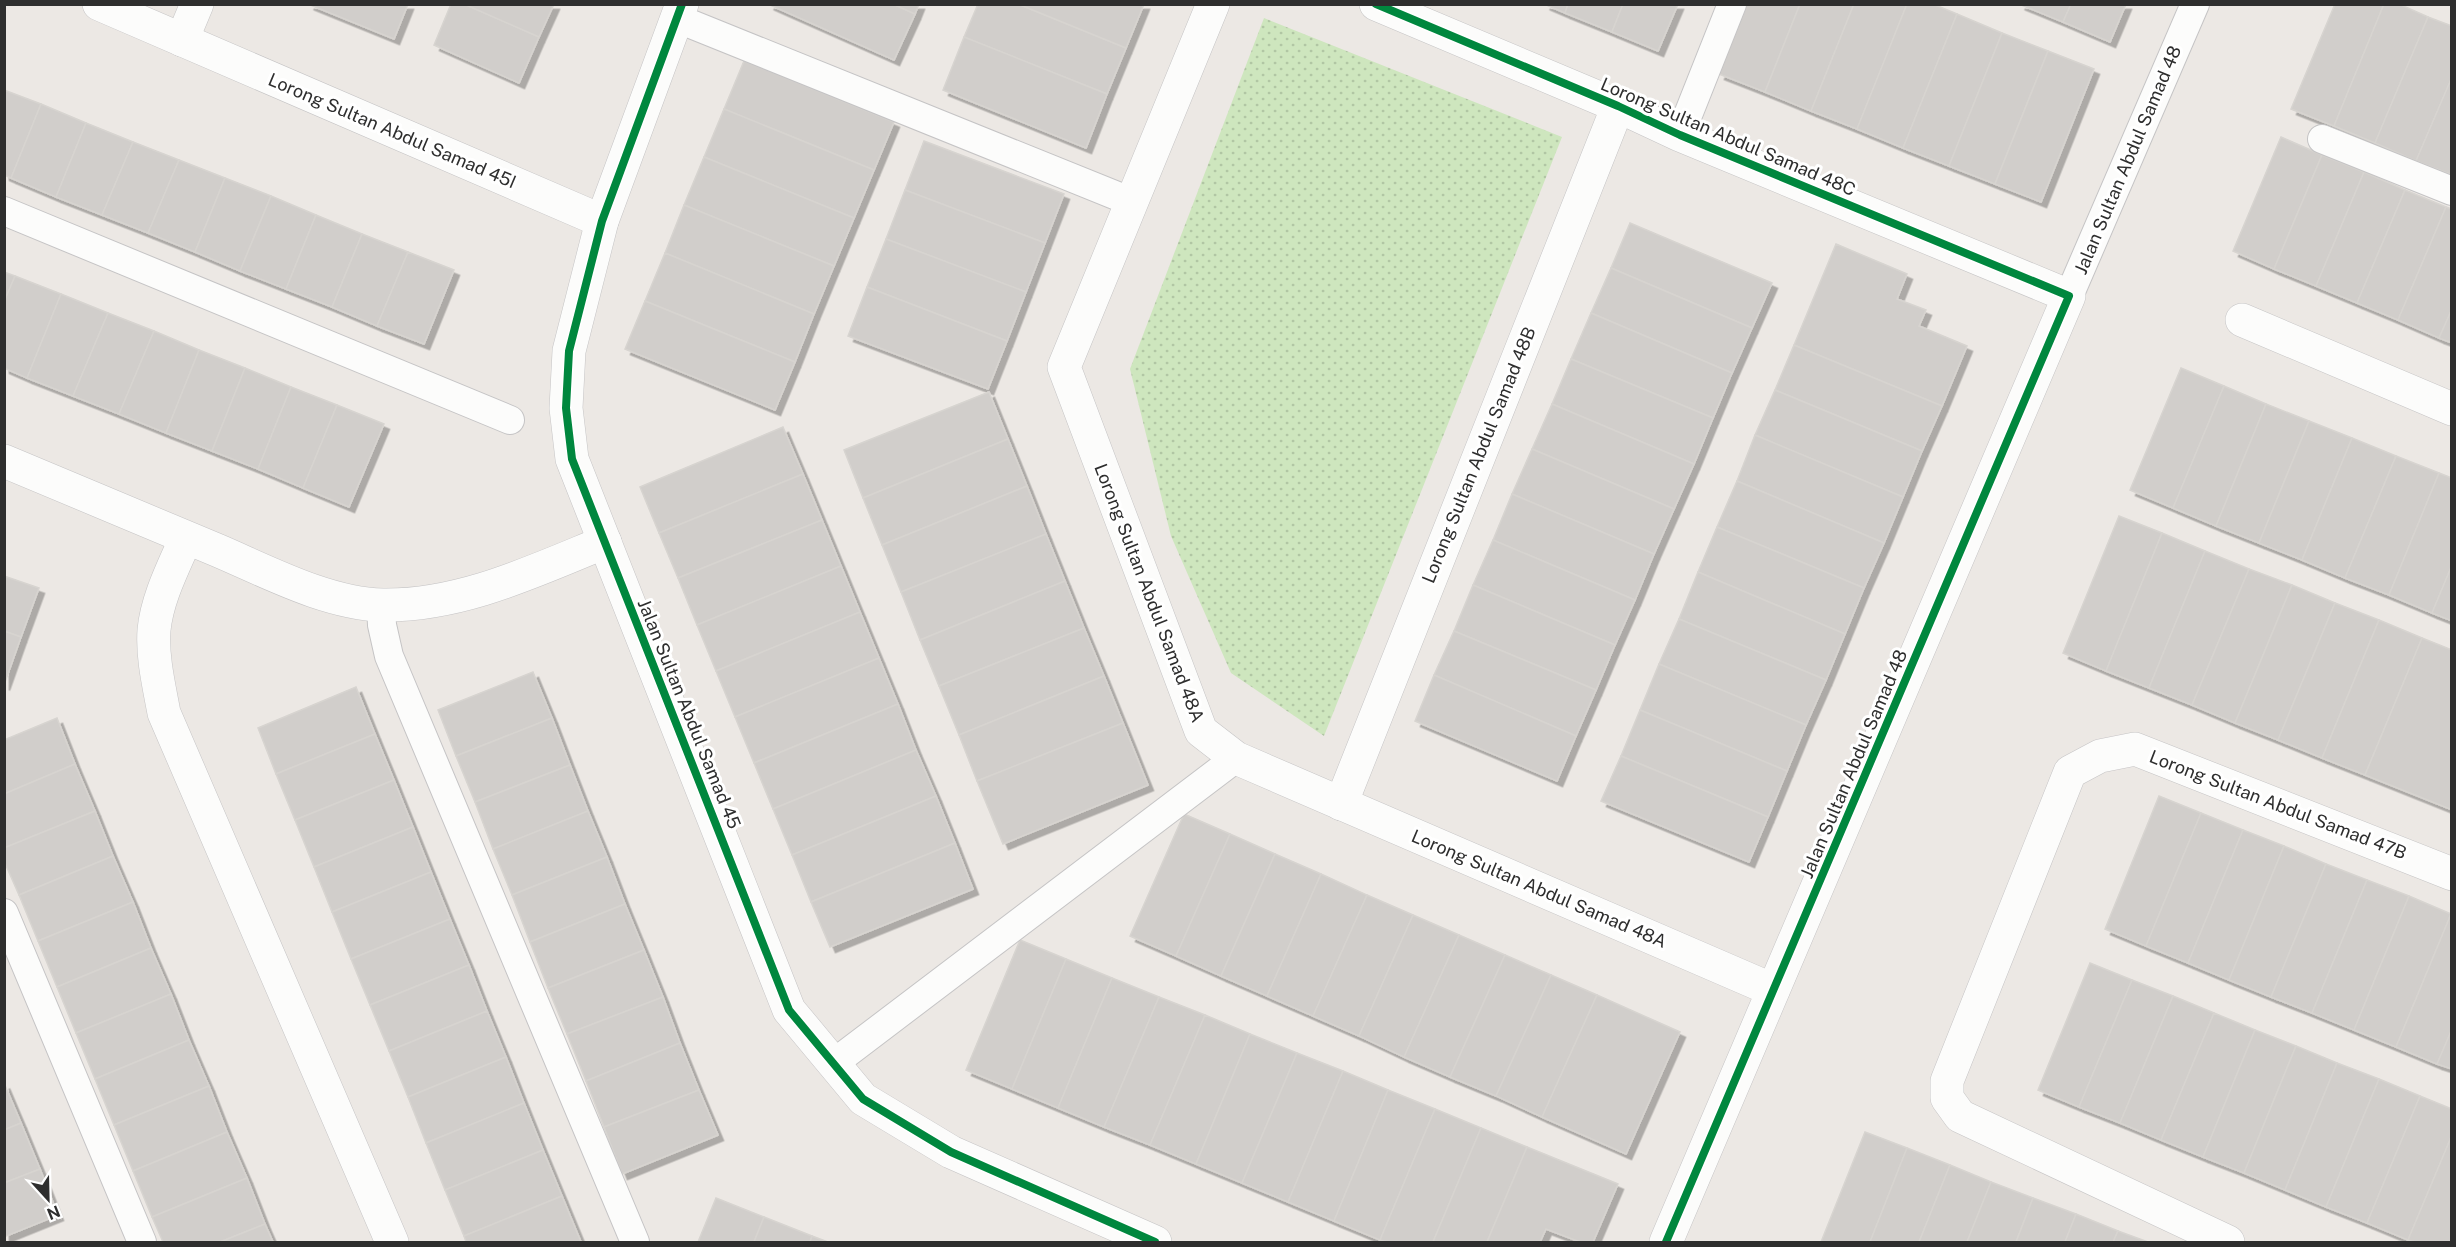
<svg xmlns="http://www.w3.org/2000/svg" width="2456" height="1247" viewBox="0 0 2456 1247" font-family="'Public Sans',sans-serif">
	<style>
		.grass { fill: url(#grass-dots) }
		.building { fill: #d1cecb; stroke: #d7d4d0; stroke-width: 1.5; filter: url(#shadow) }
		.lines { fill: none; stroke-linecap: round; stroke-linejoin: round }
		.lane-casing { stroke: #c5c4c5; stroke-width: 30 }
		.street-casing { stroke: #c5c4c5; stroke-width: 34 }
		.lane { stroke: #fcfcfb; stroke-width: 28 }
		.street { stroke: #fcfcfb; stroke-width: 33 }
		.cycleway-casing { stroke: #fff; stroke-width: 11 }
		.cycleway { stroke: #00873e; stroke-width: 8 }
		.labels { text-anchor: middle; stroke-width: 6; stroke-linejoin: round; paint-order: stroke }
		.street-label { font-size: 18px; fill: #2e2e2e; stroke: #fff }
	</style>
	<defs>
		<pattern id="grass-dots" width="8" height="8" patternUnits="userSpaceOnUse" patternTransform="scale(1.5)"><rect width="8" height="8" fill="#cee6be"/><path d="M2 2h.1M6 6h.1" fill="none" stroke="#b1c6a4" stroke-width="1.8" stroke-linecap="round"/></pattern>
		<filter id="shadow"><feDropShadow dx="5.5" dy="5.5" stdDeviation="0" flood-color="#0004"/></filter>
	</defs>
	<rect width="100%" height="100%" fill="#ece8e4"/>
	<path class="grass" d="M 1264,18 L 1562,137 L 1324,736 L 1231,673 L 1171,536 L 1130,369 Z"/>
	<g class="building">
		<path d="M 308,4 L 408,4 L 394,39 Z"/>
		<path d="M 451,4 L 464,4 L 539,37 L 519,83 L 434,45 Z"/>
		<path d="M 464,4 L 554,4 L 539,37 Z"/>
		<path d="M 768,4 L 893,4 L 915,14 L 894,60 Z"/>
		<path d="M 893,4 L 919,4 L 915,14 Z"/>
		<path d="M 978,4 L 1018,4 L 1126,48 L 1107,94 L 964,37 Z"/>
		<path d="M 1018,4 L 1144,4 L 1126,48 Z"/>
		<path d="M 1544,4 L 1568,4 L 1565,13 Z"/>
		<path d="M 1568,4 L 1623,4 L 1612,32 L 1565,13 Z"/>
		<path d="M 1623,4 L 1678,4 L 1658,51 L 1612,32 Z"/>
		<path d="M 1747,4 L 1800,4 L 1765,92 L 1719,74 Z"/>
		<path d="M 1800,4 L 1854,4 L 1811,111 L 1765,92 Z"/>
		<path d="M 1854,4 L 1907,4 L 1857,129 L 1811,111 Z"/>
		<path d="M 1907,4 L 1933,4 L 1957,14 L 1903,148 L 1857,129 Z"/>
		<path d="M 2019,4 L 2071,4 L 2063,22 Z"/>
		<path d="M 2071,4 L 2126,4 L 2110,42 L 2063,22 Z"/>
		<path d="M 2335,4 L 2384,4 L 2334,126 L 2291,109 Z"/>
		<path d="M 2384,4 L 2399,4 L 2428,17 L 2375,143 L 2334,126 Z"/>
		<path d="M 1957,14 L 2002,33 L 1949,166 L 1903,148 Z"/>
		<path d="M 2428,17 L 2452,26 L 2452,77 L 2416,161 L 2375,143 Z"/>
		<path d="M 2002,33 L 2048,51 L 1995,184 L 1949,166 Z"/>
		<path d="M 964,37 L 1107,94 L 1086,148 L 943,90 Z"/>
		<path d="M 2048,51 L 2094,69 L 2041,202 L 1995,184 Z"/>
		<path d="M 744,61 L 894,122 L 874,170 L 724,109 Z"/>
		<path d="M 2452,77 L 2452,175 L 2416,161 Z"/>
		<path d="M 4,90 L 41,104 L 11,178 L 4,175 Z"/>
		<path d="M 41,104 L 86,123 L 56,197 L 11,178 Z"/>
		<path d="M 724,109 L 874,170 L 854,218 L 704,157 Z"/>
		<path d="M 86,123 L 133,142 L 102,215 L 56,197 Z"/>
		<path d="M 2281,137 L 2322,155 L 2274,269 L 2233,251 Z"/>
		<path d="M 924,141 L 1064,194 L 1045,243 L 905,190 Z"/>
		<path d="M 133,142 L 179,160 L 148,233 L 102,215 Z"/>
		<path d="M 2322,155 L 2364,172 L 2316,286 L 2274,269 Z"/>
		<path d="M 704,157 L 854,218 L 834,266 L 684,205 Z"/>
		<path d="M 179,160 L 225,178 L 195,252 L 148,233 Z"/>
		<path d="M 2364,172 L 2405,190 L 2357,303 L 2316,286 Z"/>
		<path d="M 225,178 L 271,196 L 240,271 L 195,252 Z"/>
		<path d="M 905,190 L 1045,243 L 1026,292 L 886,239 Z"/>
		<path d="M 2405,190 L 2446,207 L 2398,320 L 2357,303 Z"/>
		<path d="M 271,196 L 316,215 L 286,289 L 240,271 Z"/>
		<path d="M 684,205 L 834,266 L 814,314 L 665,253 Z"/>
		<path d="M 2446,207 L 2452,209 L 2452,309 L 2439,338 L 2398,320 Z"/>
		<path d="M 316,215 L 362,234 L 332,307 L 286,289 Z"/>
		<path d="M 1630,223 L 1772,283 L 1752,328 L 1611,268 Z"/>
		<path d="M 362,234 L 408,252 L 377,326 L 332,307 Z"/>
		<path d="M 886,239 L 1026,292 L 1007,341 L 867,287 Z"/>
		<path d="M 1836,244 L 1907,274 L 1897,299 L 1926,310 L 1919,326 L 1967,346 L 1942,406 L 1794,345 Z"/>
		<path d="M 408,252 L 454,270 L 424,344 L 377,326 Z"/>
		<path d="M 665,253 L 814,314 L 795,362 L 645,301 Z"/>
		<path d="M 1611,268 L 1752,328 L 1732,373 L 1591,313 Z"/>
		<path d="M 4,272 L 15,276 L 4,302 Z"/>
		<path d="M 15,276 L 61,294 L 27,378 L 4,368 L 4,302 Z"/>
		<path d="M 867,287 L 1007,341 L 988,389 L 848,336 Z"/>
		<path d="M 61,294 L 108,313 L 73,396 L 27,378 Z"/>
		<path d="M 645,301 L 795,362 L 775,410 L 625,349 Z"/>
		<path d="M 2452,309 L 2452,343 L 2439,338 Z"/>
		<path d="M 108,313 L 154,331 L 119,414 L 73,396 Z"/>
		<path d="M 1591,313 L 1732,373 L 1713,418 L 1571,359 Z"/>
		<path d="M 154,331 L 199,350 L 166,433 L 119,414 Z"/>
		<path d="M 1794,345 L 1942,406 L 1922,451 L 1775,390 Z"/>
		<path d="M 199,350 L 245,368 L 212,451 L 166,433 Z"/>
		<path d="M 1571,359 L 1713,418 L 1694,464 L 1552,404 Z"/>
		<path d="M 245,368 L 291,387 L 258,469 L 212,451 Z"/>
		<path d="M 2181,368 L 2224,386 L 2173,508 L 2130,490 Z"/>
		<path d="M 2224,386 L 2266,404 L 2216,526 L 2173,508 Z"/>
		<path d="M 291,387 L 337,405 L 303,488 L 258,469 Z"/>
		<path d="M 1775,390 L 1922,451 L 1903,497 L 1755,435 Z"/>
		<path d="M 989,392 L 1008,439 L 863,498 L 844,450 Z"/>
		<path d="M 1552,404 L 1694,464 L 1674,509 L 1532,449 Z"/>
		<path d="M 2266,404 L 2309,421 L 2259,543 L 2216,526 Z"/>
		<path d="M 337,405 L 384,424 L 349,507 L 303,488 Z"/>
		<path d="M 2309,421 L 2352,438 L 2302,560 L 2259,543 Z"/>
		<path d="M 783,427 L 803,474 L 659,533 L 640,487 Z"/>
		<path d="M 1755,435 L 1903,497 L 1884,543 L 1737,481 Z"/>
		<path d="M 2352,438 L 2396,456 L 2345,578 L 2302,560 Z"/>
		<path d="M 1008,439 L 1027,486 L 882,545 L 863,498 Z"/>
		<path d="M 1532,449 L 1674,509 L 1654,554 L 1512,494 Z"/>
		<path d="M 2396,456 L 2439,473 L 2389,595 L 2345,578 Z"/>
		<path d="M 2439,473 L 2452,478 L 2452,565 L 2432,613 L 2389,595 Z"/>
		<path d="M 803,474 L 822,520 L 678,578 L 659,533 Z"/>
		<path d="M 1737,481 L 1884,543 L 1864,588 L 1717,527 Z"/>
		<path d="M 1027,486 L 1046,534 L 901,592 L 882,545 Z"/>
		<path d="M 1512,494 L 1654,554 L 1635,600 L 1493,540 Z"/>
		<path d="M 2119,516 L 2162,533 L 2106,671 L 2063,653 Z"/>
		<path d="M 822,520 L 841,566 L 697,625 L 678,578 Z"/>
		<path d="M 1717,527 L 1864,588 L 1845,634 L 1698,572 Z"/>
		<path d="M 2162,533 L 2205,551 L 2149,688 L 2106,671 Z"/>
		<path d="M 1046,534 L 1065,581 L 920,640 L 901,592 Z"/>
		<path d="M 1493,540 L 1635,600 L 1615,645 L 1473,585 Z"/>
		<path d="M 2205,551 L 2249,569 L 2192,705 L 2149,688 Z"/>
		<path d="M 2452,565 L 2452,621 L 2432,613 Z"/>
		<path d="M 841,566 L 860,612 L 716,671 L 697,625 Z"/>
		<path d="M 2249,569 L 2292,585 L 2235,723 L 2192,705 Z"/>
		<path d="M 1698,572 L 1845,634 L 1826,680 L 1679,619 Z"/>
		<path d="M 4,576 L 39,588 L 21,637 L 4,631 Z"/>
		<path d="M 1065,581 L 1084,628 L 939,686 L 920,640 Z"/>
		<path d="M 1473,585 L 1615,645 L 1596,690 L 1454,631 Z"/>
		<path d="M 2292,585 L 2335,603 L 2278,740 L 2235,723 Z"/>
		<path d="M 2335,603 L 2379,620 L 2322,758 L 2278,740 Z"/>
		<path d="M 860,612 L 879,658 L 735,717 L 716,671 Z"/>
		<path d="M 1679,619 L 1826,680 L 1806,725 L 1659,664 Z"/>
		<path d="M 2379,620 L 2422,638 L 2365,775 L 2322,758 Z"/>
		<path d="M 1084,628 L 1104,676 L 959,735 L 939,686 Z"/>
		<path d="M 4,631 L 21,637 L 4,685 Z"/>
		<path d="M 1454,631 L 1596,690 L 1576,736 L 1434,675 Z"/>
		<path d="M 2422,638 L 2452,650 L 2452,805 L 2450,809 L 2365,775 Z"/>
		<path d="M 879,658 L 898,704 L 754,763 L 735,717 Z"/>
		<path d="M 1659,664 L 1806,725 L 1787,771 L 1640,710 Z"/>
		<path d="M 533,672 L 552,718 L 456,756 L 438,710 Z"/>
		<path d="M 1434,675 L 1576,736 L 1557,781 L 1415,721 Z"/>
		<path d="M 1104,676 L 1123,723 L 977,781 L 959,735 Z"/>
		<path d="M 356,687 L 375,734 L 276,774 L 258,728 Z"/>
		<path d="M 898,704 L 916,750 L 773,809 L 754,763 Z"/>
		<path d="M 1640,710 L 1787,771 L 1768,817 L 1621,756 Z"/>
		<path d="M 57,718 L 75,764 L 4,794 L 4,740 Z"/>
		<path d="M 552,718 L 570,765 L 475,802 L 456,756 Z"/>
		<path d="M 1123,723 L 1148,785 L 1003,844 L 977,781 Z"/>
		<path d="M 375,734 L 394,780 L 295,820 L 276,774 Z"/>
		<path d="M 916,750 L 936,796 L 792,855 L 773,809 Z"/>
		<path d="M 1621,756 L 1768,817 L 1749,862 L 1601,801 Z"/>
		<path d="M 75,764 L 95,811 L 4,848 L 4,794 Z"/>
		<path d="M 570,765 L 588,811 L 493,849 L 475,802 Z"/>
		<path d="M 394,780 L 413,827 L 314,867 L 295,820 Z"/>
		<path d="M 936,796 L 955,843 L 811,902 L 792,855 Z"/>
		<path d="M 2159,796 L 2201,813 L 2146,946 L 2105,929 Z"/>
		<path d="M 95,811 L 113,856 L 19,895 L 4,861 L 4,848 Z"/>
		<path d="M 588,811 L 607,857 L 512,895 L 493,849 Z"/>
		<path d="M 2201,813 L 2243,830 L 2188,963 L 2146,946 Z"/>
		<path d="M 1184,814 L 1230,834 L 1176,956 L 1130,936 Z"/>
		<path d="M 413,827 L 431,872 L 332,912 L 314,867 Z"/>
		<path d="M 2243,830 L 2284,846 L 2229,980 L 2188,963 Z"/>
		<path d="M 1230,834 L 1275,854 L 1221,976 L 1176,956 Z"/>
		<path d="M 955,843 L 973,889 L 830,947 L 811,902 Z"/>
		<path d="M 2284,846 L 2326,864 L 2271,997 L 2229,980 Z"/>
		<path d="M 1275,854 L 1321,874 L 1267,996 L 1221,976 Z"/>
		<path d="M 113,856 L 133,902 L 38,941 L 19,895 Z"/>
		<path d="M 607,857 L 625,904 L 530,942 L 512,895 Z"/>
		<path d="M 2326,864 L 2367,880 L 2312,1013 L 2271,997 Z"/>
		<path d="M 431,872 L 450,919 L 351,959 L 332,912 Z"/>
		<path d="M 1321,874 L 1367,895 L 1313,1016 L 1267,996 Z"/>
		<path d="M 2367,880 L 2409,896 L 2354,1030 L 2312,1013 Z"/>
		<path d="M 1367,895 L 1413,915 L 1359,1036 L 1313,1016 Z"/>
		<path d="M 2409,896 L 2451,914 L 2396,1047 L 2354,1030 Z"/>
		<path d="M 133,902 L 151,948 L 57,987 L 38,941 Z"/>
		<path d="M 625,904 L 644,950 L 548,988 L 530,942 Z"/>
		<path d="M 2451,914 L 2452,1029 L 2437,1064 L 2396,1047 Z"/>
		<path d="M 1413,915 L 1459,935 L 1404,1057 L 1359,1036 Z"/>
		<path d="M 450,919 L 469,965 L 370,1005 L 351,959 Z"/>
		<path d="M 1459,935 L 1505,955 L 1450,1077 L 1404,1057 Z"/>
		<path d="M 1020,940 L 1066,959 L 1012,1089 L 966,1070 Z"/>
		<path d="M 151,948 L 171,994 L 76,1033 L 57,987 Z"/>
		<path d="M 644,950 L 663,997 L 567,1034 L 548,988 Z"/>
		<path d="M 1505,955 L 1551,975 L 1496,1096 L 1450,1077 Z"/>
		<path d="M 1066,959 L 1112,978 L 1058,1108 L 1012,1089 Z"/>
		<path d="M 2090,963 L 2132,980 L 2079,1107 L 2038,1090 Z"/>
		<path d="M 469,965 L 487,1011 L 389,1051 L 370,1005 Z"/>
		<path d="M 1551,975 L 1597,995 L 1542,1117 L 1496,1096 Z"/>
		<path d="M 1112,978 L 1159,997 L 1104,1127 L 1058,1108 Z"/>
		<path d="M 2132,980 L 2173,996 L 2120,1123 L 2079,1107 Z"/>
		<path d="M 171,994 L 189,1040 L 95,1079 L 76,1033 Z"/>
		<path d="M 1597,995 L 1680,1032 L 1626,1154 L 1542,1117 Z"/>
		<path d="M 2173,996 L 2214,1013 L 2161,1140 L 2120,1123 Z"/>
		<path d="M 663,997 L 680,1043 L 586,1081 L 567,1034 Z"/>
		<path d="M 1159,997 L 1205,1015 L 1150,1145 L 1104,1127 Z"/>
		<path d="M 487,1011 L 506,1057 L 408,1097 L 389,1051 Z"/>
		<path d="M 2214,1013 L 2255,1030 L 2203,1157 L 2161,1140 Z"/>
		<path d="M 1205,1015 L 1250,1034 L 1196,1164 L 1150,1145 Z"/>
		<path d="M 2452,1029 L 2452,1069 L 2437,1064 Z"/>
		<path d="M 2255,1030 L 2296,1046 L 2244,1173 L 2203,1157 Z"/>
		<path d="M 1250,1034 L 1297,1053 L 1242,1183 L 1196,1164 Z"/>
		<path d="M 189,1040 L 209,1086 L 114,1125 L 95,1079 Z"/>
		<path d="M 680,1043 L 699,1090 L 604,1127 L 586,1081 Z"/>
		<path d="M 2296,1046 L 2337,1063 L 2285,1190 L 2244,1173 Z"/>
		<path d="M 1297,1053 L 1343,1071 L 1288,1202 L 1242,1183 Z"/>
		<path d="M 506,1057 L 524,1103 L 426,1143 L 408,1097 Z"/>
		<path d="M 2337,1063 L 2379,1079 L 2326,1207 L 2285,1190 Z"/>
		<path d="M 1343,1071 L 1388,1090 L 1334,1221 L 1288,1202 Z"/>
		<path d="M 2379,1079 L 2420,1096 L 2367,1223 L 2326,1207 Z"/>
		<path d="M 4,1083 L 21,1123 L 4,1130 Z"/>
		<path d="M 209,1086 L 227,1132 L 133,1171 L 114,1125 Z"/>
		<path d="M 699,1090 L 718,1135 L 622,1174 L 604,1127 Z"/>
		<path d="M 1388,1090 L 1435,1109 L 1380,1240 L 1334,1221 Z"/>
		<path d="M 2420,1096 L 2452,1109 L 2452,1135 L 2408,1240 L 2367,1223 Z"/>
		<path d="M 524,1103 L 543,1150 L 445,1190 L 426,1143 Z"/>
		<path d="M 1435,1109 L 1481,1128 L 1433,1242 L 1387,1242 L 1380,1240 Z"/>
		<path d="M 21,1123 L 40,1169 L 4,1183 L 4,1130 Z"/>
		<path d="M 1481,1128 L 1527,1147 L 1487,1242 L 1433,1242 Z"/>
		<path d="M 227,1132 L 247,1178 L 152,1217 L 133,1171 Z"/>
		<path d="M 1865,1132 L 1907,1148 L 1870,1242 L 1821,1242 Z"/>
		<path d="M 2452,1135 L 2452,1242 L 2415,1242 L 2408,1240 Z"/>
		<path d="M 1527,1147 L 1618,1184 L 1593,1242 L 1580,1242 L 1546,1229 L 1540,1242 L 1487,1242 Z"/>
		<path d="M 1907,1148 L 1950,1165 L 1919,1242 L 1870,1242 Z"/>
		<path d="M 543,1150 L 562,1196 L 464,1236 L 445,1190 Z"/>
		<path d="M 1950,1165 L 1991,1182 L 1967,1242 L 1919,1242 Z"/>
		<path d="M 40,1169 L 58,1215 L 4,1237 L 4,1183 Z"/>
		<path d="M 247,1178 L 265,1224 L 220,1242 L 163,1242 L 152,1217 Z"/>
		<path d="M 1991,1182 L 2033,1198 L 2016,1242 L 1967,1242 Z"/>
		<path d="M 562,1196 L 581,1242 L 466,1242 L 464,1236 Z"/>
		<path d="M 716,1198 L 764,1217 L 754,1242 L 698,1242 Z"/>
		<path d="M 2033,1198 L 2076,1214 L 2065,1242 L 2016,1242 Z"/>
		<path d="M 2076,1214 L 2118,1231 L 2113,1242 L 2065,1242 Z"/>
		<path d="M 764,1217 L 812,1236 L 810,1242 L 754,1242 Z"/>
		<path d="M 265,1224 L 273,1242 L 220,1242 Z"/>
		<path d="M 2118,1231 L 2148,1242 L 2113,1242 Z"/>
		<path d="M 812,1236 L 828,1242 L 810,1242 Z"/>
	</g>
	<g class="lines">
		<g class="lane-casing">
			<g id="lane">
				<path d="M 676,18 L 1132,202"/>
				<path d="M 1680,135 L 1732,4"/>
				<path d="M 2322,139 L 2452,191"/>
				<path d="M 4,211 L 510,420"/>
				<path d="M 2069,296 L 2195,4"/>
				<path d="M 381,605 L 382,625 L 389,656 L 635,1242"/>
				<path d="M 4,913 L 142,1242"/>
				<path d="M 834,1063 L 1236,758"/>
			</g>
		</g>
		<g class="street-casing">
			<g id="street">
				<path d="M 99,4 L 602,221"/>
				<path d="M 682,4 L 602,221 L 569,351 L 566,408 L 572,459 L 789,1010 L 863,1099 L 951,1152 L 1155,1242"/>
				<path d="M 1213,4 L 1064,367 L 1201,731 L 1236,758 L 1773,990"/>
				<path d="M 1376,4 L 1618,106 L 1680,135 L 2069,296 L 1666,1242"/>
				<path d="M 182,40 L 197,4"/>
				<path d="M 2242,320 L 2452,409"/>
				<path d="M 4,461 C 76,491 147,521 219,551 C 268,572 328,604 383,605 C 461,606 534,571 605,542"/>
				<path d="M 186,538 C 174,566 157,598 154,630 C 152,657 159,686 164,713 L 392,1242"/>
				<path d="M 1341,804 L 1618,106"/>
				<path d="M 2228,1242 L 1960,1116 L 1947,1098 L 1947,1081 L 2070,772 L 2100,756 L 2135,749 L 2452,874"/>
			</g>
		</g>
		<use href="#lane" class="lane"/>
		<use href="#street" class="street"/>
		<g class="cycleway-casing">
			<g id="cycleway">
				<path d="M 682,4 L 602,221 L 569,351 L 566,408 L 572,459 L 789,1010 L 863,1099 L 951,1152 L 1155,1242"/>
				<path d="M 1376,4 L 1618,106 L 1680,135 L 2069,296 L 1666,1242"/>
			</g>
		</g>
		<use href="#cycleway" class="cycleway"/>
	</g>
	<g class="labels">
		<g class="street-label">
			<text transform="translate(392 131) rotate(23)" y="6">Lorong Sultan Abdul Samad 45I</text>
			<text transform="translate(1728 137) rotate(23)" y="6">Lorong Sultan Abdul Samad 48C</text>
			<text transform="translate(2128 160) rotate(-67)" y="6">Jalan Sultan Abdul Samad 48</text>
			<text transform="translate(1479 455) rotate(-68)" y="6">Lorong Sultan Abdul Samad 48B</text>
			<text transform="translate(1149 593) rotate(69)" y="6">Lorong Sultan Abdul Samad 48A</text>
			<text transform="translate(689 714) rotate(68)" y="6">Jalan Sultan Abdul Samad 45</text>
			<text transform="translate(1854 764) rotate(-67)" y="6">Jalan Sultan Abdul Samad 48</text>
			<text transform="translate(2278 805) rotate(21)" y="6">Lorong Sultan Abdul Samad 47B</text>
			<text transform="translate(1539 889) rotate(23)" y="6">Lorong Sultan Abdul Samad 48A</text>
		</g>
	</g>
	<rect width="2456" height="1247" fill="none" stroke="#2e2e2e" stroke-width="12"/>
	<g transform="translate(48 1199) rotate(158)" stroke="#ffffff" stroke-width="4.5" paint-order="stroke">
	<path d="M0-4.5L10 22L0 15L-10 22Z" fill="#2e2e2e"/>
	<text y="-9" font-size="16" font-weight="bold" text-anchor="middle" fill="#2e2e2e">N</text>
	</g>
</svg>
